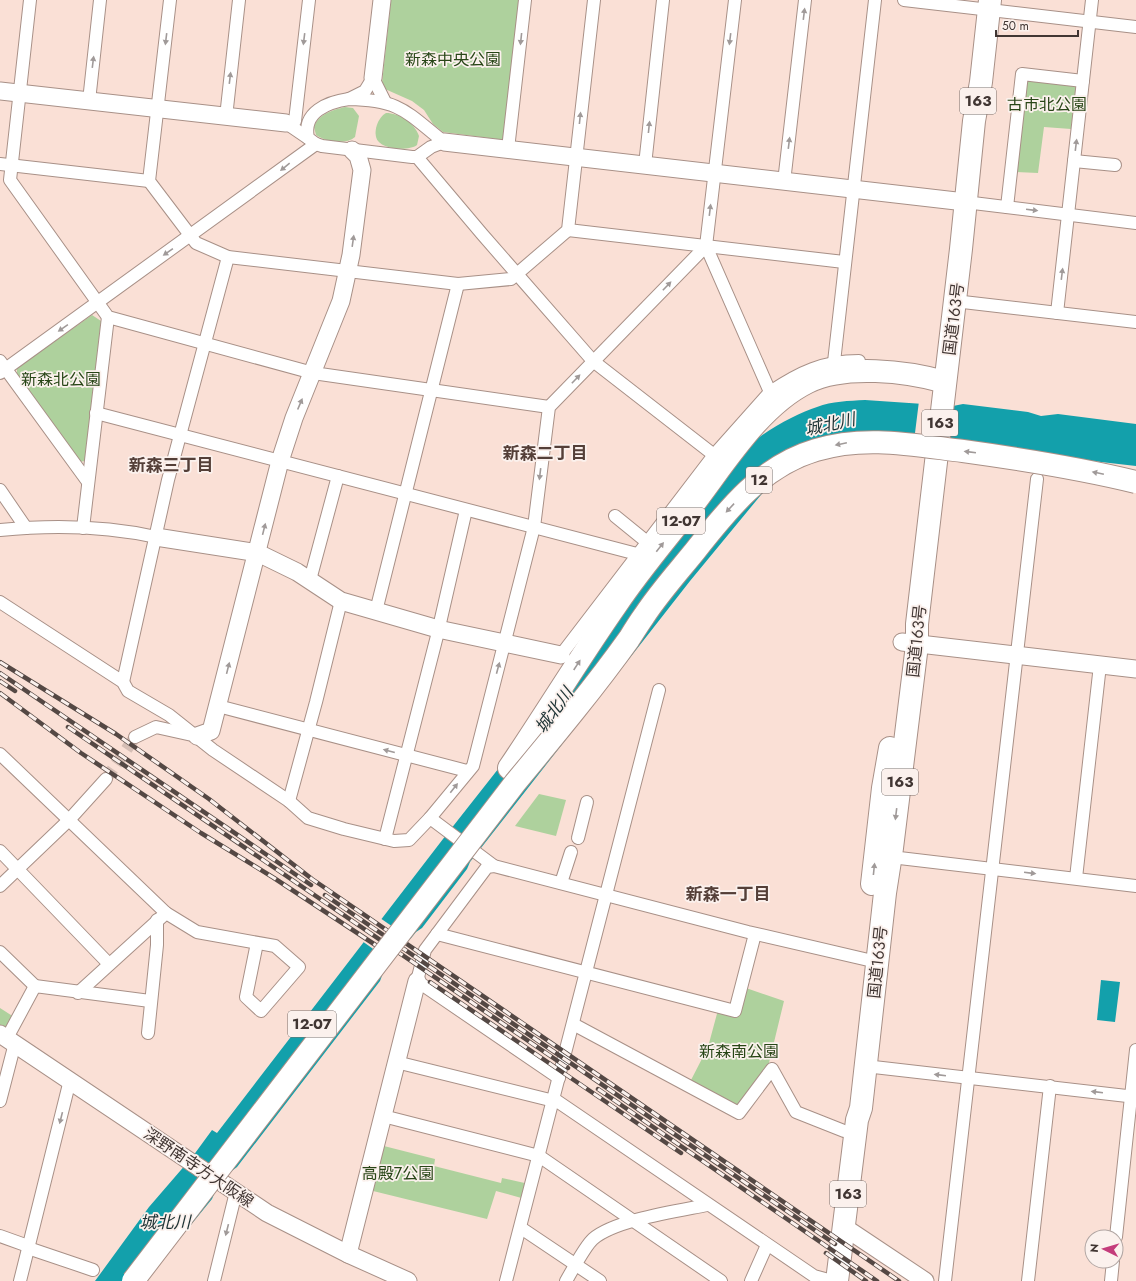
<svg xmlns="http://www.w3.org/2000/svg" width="1136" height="1281" viewBox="0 0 1136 1281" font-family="Jost,'Noto Sans JP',sans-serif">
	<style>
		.green { fill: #aed19d }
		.water { fill: #13a0ab }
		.pier { fill: #fae0d6 }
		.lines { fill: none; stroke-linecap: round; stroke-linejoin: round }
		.street-tunnel { stroke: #d5beb5; stroke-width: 12; stroke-dasharray: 12 6; stroke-linecap: butt }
		.street-casing { stroke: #a89087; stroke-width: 14 }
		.secondary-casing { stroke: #a89087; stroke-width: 19 }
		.highway-casing { stroke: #a89087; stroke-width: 24 }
		.street { stroke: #fff; stroke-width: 12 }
		.secondary { stroke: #fff; stroke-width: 17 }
		.highway { stroke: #fff; stroke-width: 22 }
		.rail-casing { stroke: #544844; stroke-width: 4.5 }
		.rail { stroke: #fbf1ed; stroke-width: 3; stroke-dasharray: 9; stroke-linecap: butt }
		.highway-bridge-casing { stroke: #a89087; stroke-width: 24; stroke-linecap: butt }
		.highway-bridge { stroke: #fff; stroke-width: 22 }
		.oneway { fill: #a09a99 }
		.labels { text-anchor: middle; stroke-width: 3.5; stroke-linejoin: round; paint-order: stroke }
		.shield { fill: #fbf1ed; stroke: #796e6b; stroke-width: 1 }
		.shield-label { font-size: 15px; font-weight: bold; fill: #413633 }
		.park-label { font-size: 16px; fill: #284617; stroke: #fbf1ed }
		.street-label { font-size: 16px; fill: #413633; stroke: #fbf1ed }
		.water-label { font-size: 17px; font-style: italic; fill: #1d3234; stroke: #fbf1ed }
		.neighbourhood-label { font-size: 17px; font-weight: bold; fill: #543f38; stroke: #fbf1ed }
	</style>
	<rect width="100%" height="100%" fill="#fae0d6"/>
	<g class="green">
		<path d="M 391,0 L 520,0 L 504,140 L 443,132 L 433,124 L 424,110 L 412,101 L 385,89 L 382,83 Z"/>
		<path d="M 1030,78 L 1076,83 L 1071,129 L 1044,127 L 1038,173 L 1015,172 L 1025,83 Z"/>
		<path d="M 345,107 L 353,108 L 359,116 L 355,137 C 346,145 326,142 316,135 L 314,127 C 318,114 333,110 345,107 Z"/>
		<path d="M 386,113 C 399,113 414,122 419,136 L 417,145 C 409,151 385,150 378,141 C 372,133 378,117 386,113 Z"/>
		<path d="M 92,315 L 101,321 L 85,461 L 79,462 L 17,376 L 17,368 Z"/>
		<path d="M 539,794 L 566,800 L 556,836 L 515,826 Z"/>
		<path d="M 746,988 L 784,1001 L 768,1067 L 741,1106 L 736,1107 L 690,1082 L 708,1047 L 718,1010 L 737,1015 Z"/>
		<path d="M 0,1008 L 14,1017 L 5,1029 L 0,1025 Z"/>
		<path d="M 380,1145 L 435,1159 L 434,1166 L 501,1183 L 502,1178 L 529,1184 L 525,1199 L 496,1191 L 487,1219 L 369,1190 Z"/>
	</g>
	<g class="water">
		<path d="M 865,400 L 953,406 L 963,404 L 1028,412 L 1041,416 L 1058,414 L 1136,424 L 1136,466 L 866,435 L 784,467 L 690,581 L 470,862 L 467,869 L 422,928 L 416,932 L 383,973 L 380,981 L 237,1167 C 225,1176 218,1184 212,1199 L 145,1281 L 95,1281 L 149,1207 L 193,1156 L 212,1130 L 217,1133 L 443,839 L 728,477 C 732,447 789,416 817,407 C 832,401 849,401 865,400 Z"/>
		<path d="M 1101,980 L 1120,982 L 1115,1022 L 1097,1020 Z"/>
	</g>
	<g class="pier">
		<path d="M 919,401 L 946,404 L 949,444 L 914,441 Z"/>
		<path d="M 380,918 L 412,940 L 393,963 L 362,941 Z"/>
	</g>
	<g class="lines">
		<path class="street-tunnel" d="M 106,779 L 135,737"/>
		<g class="street-casing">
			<g id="street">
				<path d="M 30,0 L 10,180 L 108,317 L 313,373 L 549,407"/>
				<path d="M 170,0 L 149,181 L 196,243 L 228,257 L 458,284 L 511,279 L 568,230 L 594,0"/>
				<path d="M 904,0 L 1136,27"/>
				<path d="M 373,78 L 385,102"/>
				<path d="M 349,99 C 401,100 406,112 444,142 L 431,147 L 417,157 L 412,157 L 322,146 L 316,144 L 308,138 C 302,112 328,102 349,99 Z"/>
				<path d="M 349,99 L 365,91 L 373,78"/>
				<path d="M 89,101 L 100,0"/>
				<path d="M 226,117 L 239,0"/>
				<path d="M 295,121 L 309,0"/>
				<path d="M 286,123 L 308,138"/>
				<path d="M 508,149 L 525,0"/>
				<path d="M 417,157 L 482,234 L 593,361 L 714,455"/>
				<path d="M 1074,161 L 1115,165"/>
				<path d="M 0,164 L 149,181"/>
				<path d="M 645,165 L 663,0"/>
				<path d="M 784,182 L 805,0"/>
				<path d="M 965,202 L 1136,223"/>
				<path d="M 1007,207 L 1022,74 L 1083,81"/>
				<path d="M 568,230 L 844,262"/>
				<path d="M 963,302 L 1136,322"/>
				<path d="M 1057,313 L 1092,0"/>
				<path d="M 0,361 L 88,482"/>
				<path d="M 834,362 L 875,0"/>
				<path d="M 0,373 L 316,144"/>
				<path d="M 770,392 C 800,372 823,361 859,361"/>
				<path d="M 96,413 L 637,554"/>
				<path d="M 0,490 L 26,528"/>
				<path d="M 615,516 L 647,542"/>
				<path d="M 83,528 L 108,317"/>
				<path d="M 0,530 C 51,525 106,526 156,537"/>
				<path d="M 310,580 L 338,476"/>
				<path d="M 0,602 L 123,682 L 128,691 L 169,715 L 213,750 L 289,801 L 308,818 L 344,829 L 394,841 L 409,840 L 430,818 L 473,766 L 534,527 L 549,407 L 706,246"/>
				<path d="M 376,611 L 458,284"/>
				<path d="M 561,655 L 714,455 L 770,392 L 706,246 L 735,0"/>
				<path d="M 123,682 L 168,480 L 228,257"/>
				<path d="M 218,706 L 467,771"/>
				<path d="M 135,737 L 156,727 L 192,735"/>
				<path d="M 0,754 L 166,913 L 197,932 L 275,946 L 299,967 L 261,1011 L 246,997 L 257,943"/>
				<path d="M 289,801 L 316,702 L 341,601"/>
				<path d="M 430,818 L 494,866 L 748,932 L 877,962"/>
				<path d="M 578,838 L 587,802"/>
				<path d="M 385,839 L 437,636 L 466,510"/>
				<path d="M 0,851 L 109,964"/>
				<path d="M 891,857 L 1136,886"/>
				<path d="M 494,866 L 487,867 L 425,950 L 417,981 L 559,1078"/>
				<path d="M 1076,878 L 1100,665"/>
				<path d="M 561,883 L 571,852"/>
				<path d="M 0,886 L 69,820 L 106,779"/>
				<path d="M 437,934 L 735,1011 L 755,934"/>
				<path d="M 0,952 L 35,986"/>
				<path d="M 78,993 L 166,913"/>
				<path d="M 573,1024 L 739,1113 L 772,1069 L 796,1112 L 844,1131"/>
				<path d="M 148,1033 L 157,945 L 157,920"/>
				<path d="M 7,1038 L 35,986 L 150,1001"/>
				<path d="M 396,1062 L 550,1100 L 554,1099 L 814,1276 L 825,1279"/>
				<path d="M 865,1066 L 1136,1097"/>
				<path d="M 0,1101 L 15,1043"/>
				<path d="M 383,1116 L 539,1156 L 721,1281"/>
				<path d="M 521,1228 L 600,1281"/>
				<path d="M 0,1236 L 28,1246 L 31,1249 L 93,1270"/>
				<path d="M 1116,1237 L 1136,1050"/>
				<path d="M 20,1281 L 70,1080"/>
				<path d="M 214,1281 L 236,1192"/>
				<path d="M 506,1281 L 659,690"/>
				<path d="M 566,1281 C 572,1271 585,1246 593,1239 C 615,1220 677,1211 707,1205"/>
				<path d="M 751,1281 L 767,1245"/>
				<path d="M 945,1281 L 1037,479"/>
				<path d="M 1028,1281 L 1050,1086"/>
				<path d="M 1111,1281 L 1113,1261"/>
			</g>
		</g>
		<g class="secondary-casing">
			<g id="secondary">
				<path d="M 373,78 L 382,0"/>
				<path d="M 0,91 L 286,123"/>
				<path d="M 444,142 L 965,202"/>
				<path d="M 156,537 L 258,553 L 297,572 L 341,601 L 438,629 L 561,655"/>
				<path d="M 902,642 L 1136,669"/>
				<path d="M 197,736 L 211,731 L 280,461 L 294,418 L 341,301 L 351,255 L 362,170 L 358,156 L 352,150"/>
				<path d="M 0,1034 L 267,1213 L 348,1254 L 408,1281"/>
				<path d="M 850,1231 L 925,1281"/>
				<path d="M 348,1254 L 417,981"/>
			</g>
		</g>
		<g class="highway-casing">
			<g id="highway">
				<path d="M 509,768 C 546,713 580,657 617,604 C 641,568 670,535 696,501 C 727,460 761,405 808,382 C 845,364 906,371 945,382"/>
				<path d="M 872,884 L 883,788 L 890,748"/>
				<path d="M 837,1281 L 857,1120 L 861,1108 L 885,893 L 892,848 L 917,645 L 917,624 L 961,249 L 974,121 L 981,82 L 990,0"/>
			</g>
		</g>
		<use href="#street" class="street"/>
		<use href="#secondary" class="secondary"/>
		<use href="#highway" class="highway"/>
		<g class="rail-casing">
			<g id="rail">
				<path d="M 0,662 L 116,734 L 209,799 L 312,879 L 899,1281"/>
				<path d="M 0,673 L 311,885"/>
				<path d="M 0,681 L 15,691"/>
				<path d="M 0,693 L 81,753 L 201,833 L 274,878 L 380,948"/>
				<path d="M 68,727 L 568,1068"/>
				<path d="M 325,895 L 835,1244"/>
				<path d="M 430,982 L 681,1153"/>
				<path d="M 598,1089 L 877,1281"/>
				<path d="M 826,1253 L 866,1281"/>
			</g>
		</g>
		<use href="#rail" class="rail"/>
		<g class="highway-bridge-casing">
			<path id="highway-bridge" d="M 133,1281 L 515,783 C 554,736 594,688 629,639 C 634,631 639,623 644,616 C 659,593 678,572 695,551 C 728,509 762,466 816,450 C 865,435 913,445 963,451 C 1021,459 1079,468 1136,482"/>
		</g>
		<use href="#highway-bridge" class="highway-bridge"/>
	</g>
	<defs><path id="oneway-solid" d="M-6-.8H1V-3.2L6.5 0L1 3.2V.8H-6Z"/></defs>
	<g class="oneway">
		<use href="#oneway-solid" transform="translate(804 14) rotate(-83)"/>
		<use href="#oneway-solid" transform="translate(166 39) rotate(97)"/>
		<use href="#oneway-solid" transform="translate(304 39) rotate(97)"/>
		<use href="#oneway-solid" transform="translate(521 39) rotate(96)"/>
		<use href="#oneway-solid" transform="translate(730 39) rotate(97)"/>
		<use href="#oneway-solid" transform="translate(93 62) rotate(-83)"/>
		<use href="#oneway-solid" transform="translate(230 78) rotate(-83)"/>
		<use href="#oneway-solid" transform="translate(580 118) rotate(-84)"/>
		<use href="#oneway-solid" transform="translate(649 127) rotate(-84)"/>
		<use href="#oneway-solid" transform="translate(789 143) rotate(-83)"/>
		<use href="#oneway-solid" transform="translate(1076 145) rotate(-83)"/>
		<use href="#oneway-solid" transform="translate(285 167) rotate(141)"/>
		<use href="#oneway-solid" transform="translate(710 210) rotate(-83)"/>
		<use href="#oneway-solid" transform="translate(1032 210) rotate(7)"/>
		<use href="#oneway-solid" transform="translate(353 241) rotate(-82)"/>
		<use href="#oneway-solid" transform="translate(168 252) rotate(145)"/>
		<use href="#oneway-solid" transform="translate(1062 274) rotate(-83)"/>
		<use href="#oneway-solid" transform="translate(667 286) rotate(-46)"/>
		<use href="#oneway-solid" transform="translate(63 328) rotate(145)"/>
		<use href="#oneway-solid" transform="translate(576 379) rotate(-46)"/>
		<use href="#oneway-solid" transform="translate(300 404) rotate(-67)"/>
		<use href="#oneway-solid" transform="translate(841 444) rotate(168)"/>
		<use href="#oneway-solid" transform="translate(970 452) rotate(-173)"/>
		<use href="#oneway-solid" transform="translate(1098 473) rotate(-168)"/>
		<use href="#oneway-solid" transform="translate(540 474) rotate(97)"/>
		<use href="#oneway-solid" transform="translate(730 508) rotate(133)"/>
		<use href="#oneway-solid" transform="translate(264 529) rotate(-76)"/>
		<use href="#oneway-solid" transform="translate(660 547) rotate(-52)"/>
		<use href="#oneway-solid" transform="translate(577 665) rotate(-57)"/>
		<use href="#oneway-solid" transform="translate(228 668) rotate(-76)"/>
		<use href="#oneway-solid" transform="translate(498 668) rotate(-75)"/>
		<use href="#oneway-solid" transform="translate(389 751) rotate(-165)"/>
		<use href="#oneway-solid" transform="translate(454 788) rotate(-52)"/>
		<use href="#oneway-solid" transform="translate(896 814) rotate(97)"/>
		<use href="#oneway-solid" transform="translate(874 869) rotate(-84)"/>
		<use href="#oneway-solid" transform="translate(1030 873) rotate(7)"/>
		<use href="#oneway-solid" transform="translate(940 1075) rotate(-173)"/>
		<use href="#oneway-solid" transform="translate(1097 1092) rotate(-173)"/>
		<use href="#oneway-solid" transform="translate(61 1118) rotate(104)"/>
		<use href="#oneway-solid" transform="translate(227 1230) rotate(104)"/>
	</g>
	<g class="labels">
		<g class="shield">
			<rect x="960" y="88" width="36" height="26" rx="3"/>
			<rect x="922" y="410" width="36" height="26" rx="3"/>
			<rect x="746" y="467" width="26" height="26" rx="3"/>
			<rect x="657" y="508" width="48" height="26" rx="3"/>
			<rect x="882" y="769" width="36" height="26" rx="3"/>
			<rect x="288" y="1011" width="48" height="26" rx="3"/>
			<rect x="830" y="1181" width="36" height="26" rx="3"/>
		</g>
		<g class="shield-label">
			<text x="978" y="106">163</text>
			<text x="940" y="428">163</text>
			<text x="759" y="485">12</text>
			<text x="681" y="526">12-07</text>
			<text x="900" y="787">163</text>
			<text x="312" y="1029">12-07</text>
			<text x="848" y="1199">163</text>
		</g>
		<g class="park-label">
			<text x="453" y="65">新森中央公園</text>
			<text x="1047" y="110">古市北公園</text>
			<text x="61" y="385">新森北公園</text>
			<text x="739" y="1057">新森南公園</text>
			<text x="398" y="1179">高殿7公園</text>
		</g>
		<g class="street-label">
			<text transform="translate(953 319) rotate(-83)" y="6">国道163号</text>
			<text transform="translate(916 641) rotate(-84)" y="6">国道163号</text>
			<text transform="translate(877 962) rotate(-84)" y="6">国道163号</text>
			<text transform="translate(199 1167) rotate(34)" y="6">深野南寺方大阪線</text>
		</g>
		<g class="water-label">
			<text transform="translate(830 424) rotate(-12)" y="6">城北川</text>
			<text transform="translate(554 710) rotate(-54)" y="6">城北川</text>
			<text x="165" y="1228">城北川</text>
		</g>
		<g class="neighbourhood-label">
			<text x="545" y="459">新森二丁目</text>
			<text x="171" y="471">新森三丁目</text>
			<text x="728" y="900">新森一丁目</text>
		</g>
	</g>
	<g transform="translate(1104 1249) rotate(275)"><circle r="19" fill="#fbf1ed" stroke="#b1a6a3"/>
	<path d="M0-3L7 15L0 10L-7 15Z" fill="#c43c7b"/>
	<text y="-6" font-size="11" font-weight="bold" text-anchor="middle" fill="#413633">N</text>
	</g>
	<path d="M996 30v6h82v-6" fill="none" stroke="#413633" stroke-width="2"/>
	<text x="1002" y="30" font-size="12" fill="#413633" stroke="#fbf1ed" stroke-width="3" paint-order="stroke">50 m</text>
</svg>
